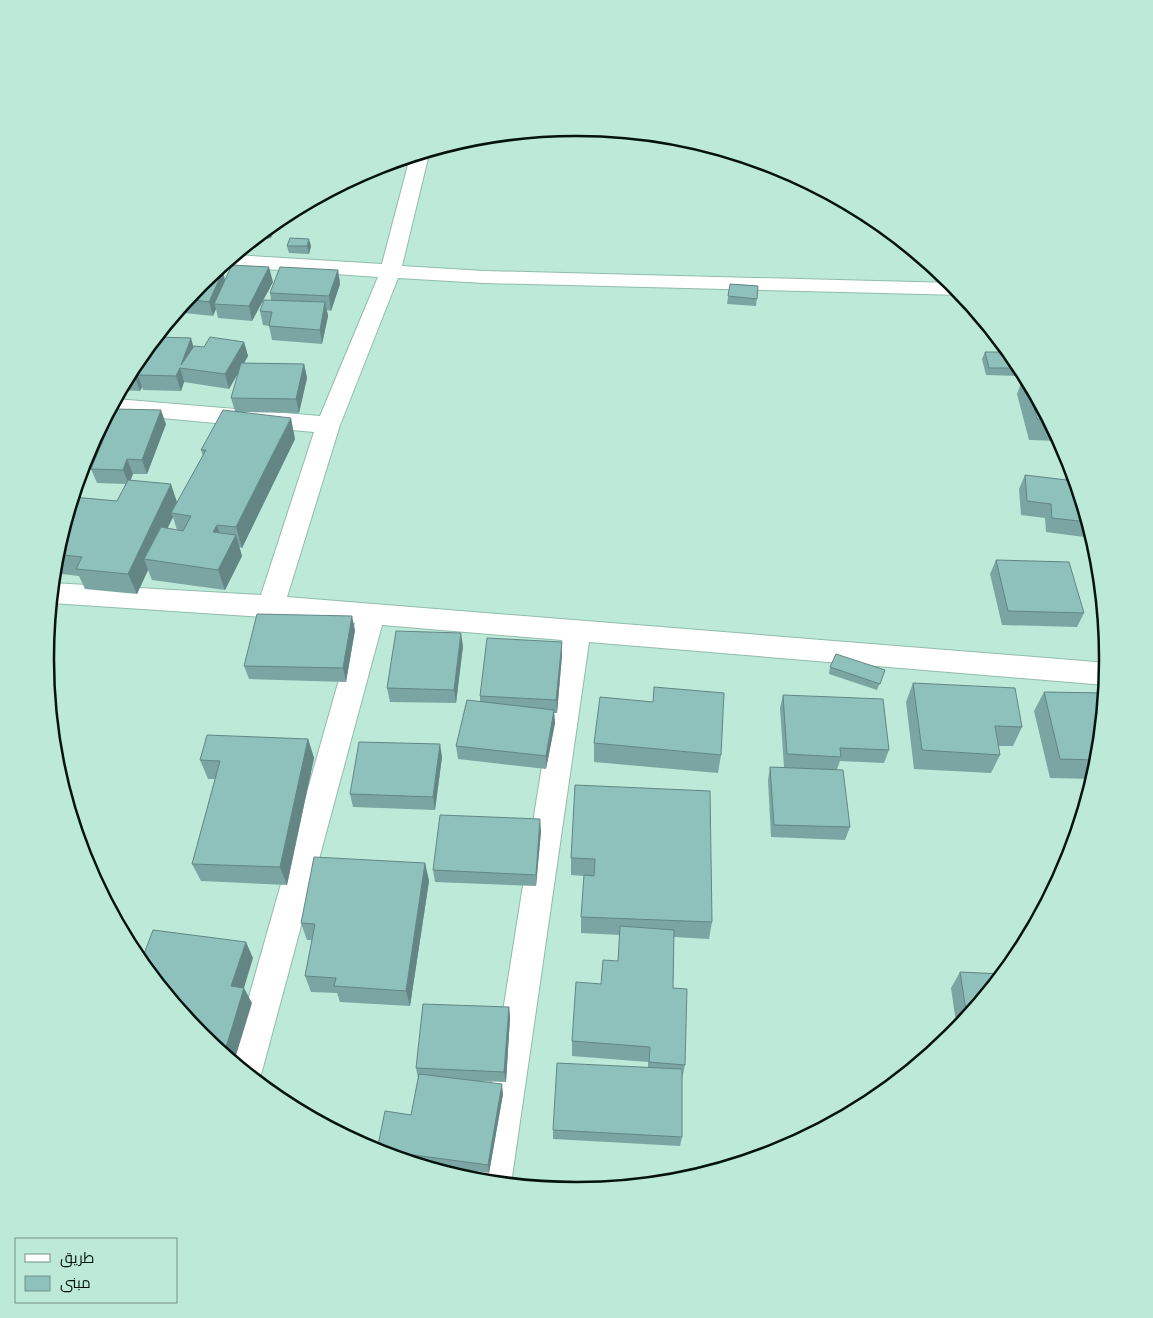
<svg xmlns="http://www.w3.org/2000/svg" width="1153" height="1318" viewBox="0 0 1153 1318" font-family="Mulish,Cairo,sans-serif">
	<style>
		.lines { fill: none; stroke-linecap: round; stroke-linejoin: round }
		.street-casing { stroke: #90bcac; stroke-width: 2 }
		.street { fill: #fff; fill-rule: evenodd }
		.wall { fill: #7aa5a2; fill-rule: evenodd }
		.shaded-wall { fill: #638684 }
		.building { fill: #8ec0bc; stroke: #638684 }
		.rim { fill: none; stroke: #04130e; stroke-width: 2.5 }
	</style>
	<rect width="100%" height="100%" fill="#bce9d8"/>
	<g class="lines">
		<g class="street-casing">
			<path id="street" d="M 428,151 L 429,154 L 402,266 L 484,271 L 953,283 L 962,295 L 484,283 L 398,278 L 340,425 L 287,597 L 1108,663 L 1105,685 L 589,642 L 511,1184 L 476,1181 L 562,640 L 382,625 L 262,1071 L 258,1082 L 231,1060 L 355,623 L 51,603 L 52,583 L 261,595 L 314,432 L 108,413 L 116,399 L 320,416 L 378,277 L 222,266 L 235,255 L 382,264 L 410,157 Z"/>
		</g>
		<use href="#street" class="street"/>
	</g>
	<g class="wall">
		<path d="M 287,246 L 311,246 L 309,254 L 289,253 Z"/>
		<path d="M 338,270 L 340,284 L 331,311 L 327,310 L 328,316 L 322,344 L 272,340 L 269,326 L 263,325 L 260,311 L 271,300 L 270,293 Z"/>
		<path d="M 225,280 L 273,282 L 252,321 L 218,318 L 216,309 L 213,316 L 184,313 L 182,306 L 201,283 Z"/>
		<path d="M 730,284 L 758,286 L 756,306 L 727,304 Z"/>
		<path d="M 244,342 L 248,356 L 244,363 L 304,364 L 307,378 L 299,413 L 243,412 L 295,439 L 242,548 L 239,547 L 242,556 L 225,590 L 152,580 L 148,570 L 137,594 L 85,589 L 79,576 L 53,573 L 55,555 L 73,497 L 117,501 L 126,484 L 97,483 L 91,469 L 94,464 L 83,463 L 86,455 L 111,409 L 113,416 L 166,424 L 147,474 L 133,474 L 130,480 L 177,503 L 203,456 L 201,450 L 235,411 L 231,398 L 239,371 L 229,389 L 184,382 L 181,391 L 143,390 L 142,387 L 140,391 L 120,390 L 135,363 L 193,347 L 204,347 ZM 173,517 L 177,530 L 167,528 Z"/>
		<path d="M 985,352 L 1021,368 L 1018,376 L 986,375 L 982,359 Z"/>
		<path d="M 1024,375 L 1060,441 L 1029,440 L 1017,394 Z"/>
		<path d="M 1025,475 L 1075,481 L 1092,538 L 1046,532 L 1045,518 L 1021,515 L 1019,489 Z"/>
		<path d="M 996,560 L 1084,613 L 1077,627 L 1002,625 L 990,574 Z"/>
		<path d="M 355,630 L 346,682 L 249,679 L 244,666 Z"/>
		<path d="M 463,646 L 456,703 L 390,702 L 387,688 Z"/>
		<path d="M 562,655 L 557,713 L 554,713 L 555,723 L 546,769 L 458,759 L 456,746 L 480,702 L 480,696 Z"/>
		<path d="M 830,667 L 885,670 L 877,690 L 829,674 Z"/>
		<path d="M 913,683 L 1022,727 L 1013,746 L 998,746 L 1000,755 L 991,773 L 914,769 L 906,702 Z"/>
		<path d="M 1044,692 L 1105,693 L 1098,763 L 1093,779 L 1050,778 L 1034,711 Z"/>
		<path d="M 783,695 L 889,750 L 884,763 L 840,761 L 837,769 L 850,827 L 845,840 L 771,837 L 768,780 L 770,767 L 784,767 L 780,708 Z"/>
		<path d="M 308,739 L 314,758 L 287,885 L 201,881 L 192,864 L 215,779 L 208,779 L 200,760 Z"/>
		<path d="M 594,743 L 721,755 L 718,773 L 594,762 Z"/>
		<path d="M 442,757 L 435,810 L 353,807 L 350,794 Z"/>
		<path d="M 575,785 L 712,922 L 709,939 L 674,937 L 673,988 L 685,1065 L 682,1079 L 682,1137 L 680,1146 L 553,1139 L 553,1130 L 648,1067 L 648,1062 L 572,1056 L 572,1041 L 601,984 L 618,961 L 620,935 L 581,933 L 581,917 L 584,876 L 571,875 L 571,858 Z"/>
		<path d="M 541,831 L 536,886 L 435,882 L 433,870 Z"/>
		<path d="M 425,863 L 429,881 L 410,1006 L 340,1002 L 337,993 L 311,992 L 305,976 L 312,940 L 307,940 L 301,923 Z"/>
		<path d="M 960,972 L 1002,974 L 957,1029 L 951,988 Z"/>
		<path d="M 509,1007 L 510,1018 L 506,1082 L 475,1081 L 503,1094 L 489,1173 L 417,1163 L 377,1151 L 377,1150 L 411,1115 L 418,1078 L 416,1068 Z"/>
	</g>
	<g class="shaded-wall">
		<path d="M 281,218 L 271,238 L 252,241 Z"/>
		<path d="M 309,239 L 311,246 L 309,254 L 307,246 Z"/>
		<path d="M 269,267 L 273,282 L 252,321 L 249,306 Z"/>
		<path d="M 338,270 L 340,284 L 331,311 L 329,296 Z"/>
		<path d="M 223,271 L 226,285 L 214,304 L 216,309 L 213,316 L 209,302 Z"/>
		<path d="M 325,302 L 328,316 L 322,344 L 320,330 Z"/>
		<path d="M 191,338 L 195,352 L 181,365 Z"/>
		<path d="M 155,339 L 138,375 L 142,387 L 140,391 L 135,377 L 145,351 Z"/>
		<path d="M 244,342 L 248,356 L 229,389 L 225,374 Z"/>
		<path d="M 304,364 L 307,378 L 299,413 L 296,399 Z"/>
		<path d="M 180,368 L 184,382 L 181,391 L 176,376 Z"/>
		<path d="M 111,409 L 114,417 L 95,464 L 89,449 Z"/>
		<path d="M 161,410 L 166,424 L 147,474 L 142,460 Z"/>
		<path d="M 291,418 L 295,439 L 242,548 L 236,527 Z"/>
		<path d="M 127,459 L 133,474 L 129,484 L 123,470 Z"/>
		<path d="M 171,484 L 178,505 L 171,513 L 173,517 L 152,561 L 144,559 L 148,570 L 137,594 L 128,574 Z"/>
		<path d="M 217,525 L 223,545 L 213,532 Z"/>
		<path d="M 236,535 L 242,556 L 225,590 L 218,570 Z"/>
		<path d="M 352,616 L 355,630 L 346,682 L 343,668 Z"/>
		<path d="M 461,633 L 463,646 L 456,703 L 454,690 Z"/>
		<path d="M 562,642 L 562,655 L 557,713 L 556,700 Z"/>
		<path d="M 554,710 L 555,723 L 546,769 L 546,756 Z"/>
		<path d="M 308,739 L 314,758 L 287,885 L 280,867 Z"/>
		<path d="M 440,744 L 442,757 L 435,810 L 433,797 Z"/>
		<path d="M 540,819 L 541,831 L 536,886 L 536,875 Z"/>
		<path d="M 425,863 L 429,881 L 410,1006 L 406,991 Z"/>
		<path d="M 246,942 L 253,958 L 244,988 L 252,1003 L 234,1062 L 224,1054 L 231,986 Z"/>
		<path d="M 509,1007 L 510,1018 L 506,1082 L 504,1072 Z"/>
		<path d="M 502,1084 L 503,1094 L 489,1173 L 488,1165 Z"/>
	</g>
	<g class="building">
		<path d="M 290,238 L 309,239 L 307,246 L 287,246 Z"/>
		<path d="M 232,265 L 269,267 L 249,306 L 214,304 Z"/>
		<path d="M 280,267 L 338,270 L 329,296 L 270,293 Z"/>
		<path d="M 216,271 L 223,271 L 209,302 L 187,299 L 201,283 Z"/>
		<path d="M 730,284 L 758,286 L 757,299 L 728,296 Z"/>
		<path d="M 264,300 L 325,302 L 320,330 L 269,326 L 272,312 L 260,311 Z"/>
		<path d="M 156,337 L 191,338 L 181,365 L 194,346 L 204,347 L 210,337 L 244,342 L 225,374 L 180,368 L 176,376 L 138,375 L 150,345 Z"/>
		<path d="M 145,351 L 135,377 L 128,376 L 135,363 Z"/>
		<path d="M 985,352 L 1009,352 L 1019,364 L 1021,368 L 989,368 Z"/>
		<path d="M 241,363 L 304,364 L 296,399 L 231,398 Z"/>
		<path d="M 1026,378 L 1048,419 L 1037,419 Z"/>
		<path d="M 116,409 L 161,410 L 142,460 L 127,459 L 123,470 L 91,469 Z"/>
		<path d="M 223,410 L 291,418 L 236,527 L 217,525 L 213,532 L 236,535 L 218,570 L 144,559 L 161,527 L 183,531 L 191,516 L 171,513 L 206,450 L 201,450 Z"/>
		<path d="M 1025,475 L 1075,481 L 1088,522 L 1052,518 L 1051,504 L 1027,501 Z"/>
		<path d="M 128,480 L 171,484 L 128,574 L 76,569 L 82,557 L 55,554 L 73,497 L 117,501 Z"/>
		<path d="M 996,560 L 1069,562 L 1084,613 L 1008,611 Z"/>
		<path d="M 257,614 L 352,616 L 343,668 L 244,666 Z"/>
		<path d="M 396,631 L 461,633 L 454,690 L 387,688 Z"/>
		<path d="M 487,638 L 562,642 L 556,700 L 480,696 Z"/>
		<path d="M 836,654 L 885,670 L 880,684 L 830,667 Z"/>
		<path d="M 913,683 L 1015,688 L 1022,727 L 995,726 L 1000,755 L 922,750 Z"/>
		<path d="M 654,687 L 724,693 L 721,755 L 594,743 L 600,697 L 653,702 Z"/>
		<path d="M 1044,692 L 1105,693 L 1098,760 L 1060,759 Z"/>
		<path d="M 783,695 L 883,699 L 889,750 L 840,748 L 841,757 L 787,754 Z"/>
		<path d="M 467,700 L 554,710 L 546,756 L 456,746 Z"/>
		<path d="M 207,735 L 308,739 L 280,867 L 192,864 L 220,761 L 200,760 Z"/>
		<path d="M 359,742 L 440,744 L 433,797 L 350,794 Z"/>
		<path d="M 770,767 L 843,770 L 850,827 L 774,825 Z"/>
		<path d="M 575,785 L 710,791 L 712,922 L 581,917 L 584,875 L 594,876 L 595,859 L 571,858 Z"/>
		<path d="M 440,815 L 540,819 L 536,875 L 433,870 Z"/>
		<path d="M 314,857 L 425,863 L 406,991 L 334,986 L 336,978 L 305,976 L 315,924 L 301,923 Z"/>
		<path d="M 620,926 L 674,930 L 673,988 L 687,989 L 685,1065 L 649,1062 L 650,1047 L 572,1041 L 576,982 L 601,984 L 603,960 L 618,961 Z"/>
		<path d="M 153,930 L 246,942 L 231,986 L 244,988 L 224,1054 L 200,1035 L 141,962 Z"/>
		<path d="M 960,972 L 1002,974 L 967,1017 Z"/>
		<path d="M 423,1004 L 509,1007 L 504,1072 L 416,1068 Z"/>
		<path d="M 557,1063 L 682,1069 L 682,1137 L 553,1130 Z"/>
		<path d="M 419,1074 L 502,1084 L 488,1165 L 377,1150 L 385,1111 L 411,1115 Z"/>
	</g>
	<path d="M0 0H1153V1318H0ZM576 136H577A522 522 0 0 1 1099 658V660A522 522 0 0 1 577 1182H576A522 522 0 0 1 54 660V658A522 522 0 0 1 576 136Z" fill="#bce9d8" fill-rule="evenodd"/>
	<path class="rim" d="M576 136H577A522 522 0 0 1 1099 658V660A522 522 0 0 1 577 1182H576A522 522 0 0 1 54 660V658A522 522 0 0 1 576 136Z"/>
	<rect x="15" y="1238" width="162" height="65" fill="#bce9d8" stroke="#729387"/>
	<rect x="25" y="1254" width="25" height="8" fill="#ffffff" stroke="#729387"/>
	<text x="60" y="1263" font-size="15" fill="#04130e">طريق</text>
	<rect x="25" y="1276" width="25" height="15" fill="#8ec0bc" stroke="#729387"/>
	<text x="60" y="1288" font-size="15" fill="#04130e">مبنى</text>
</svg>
